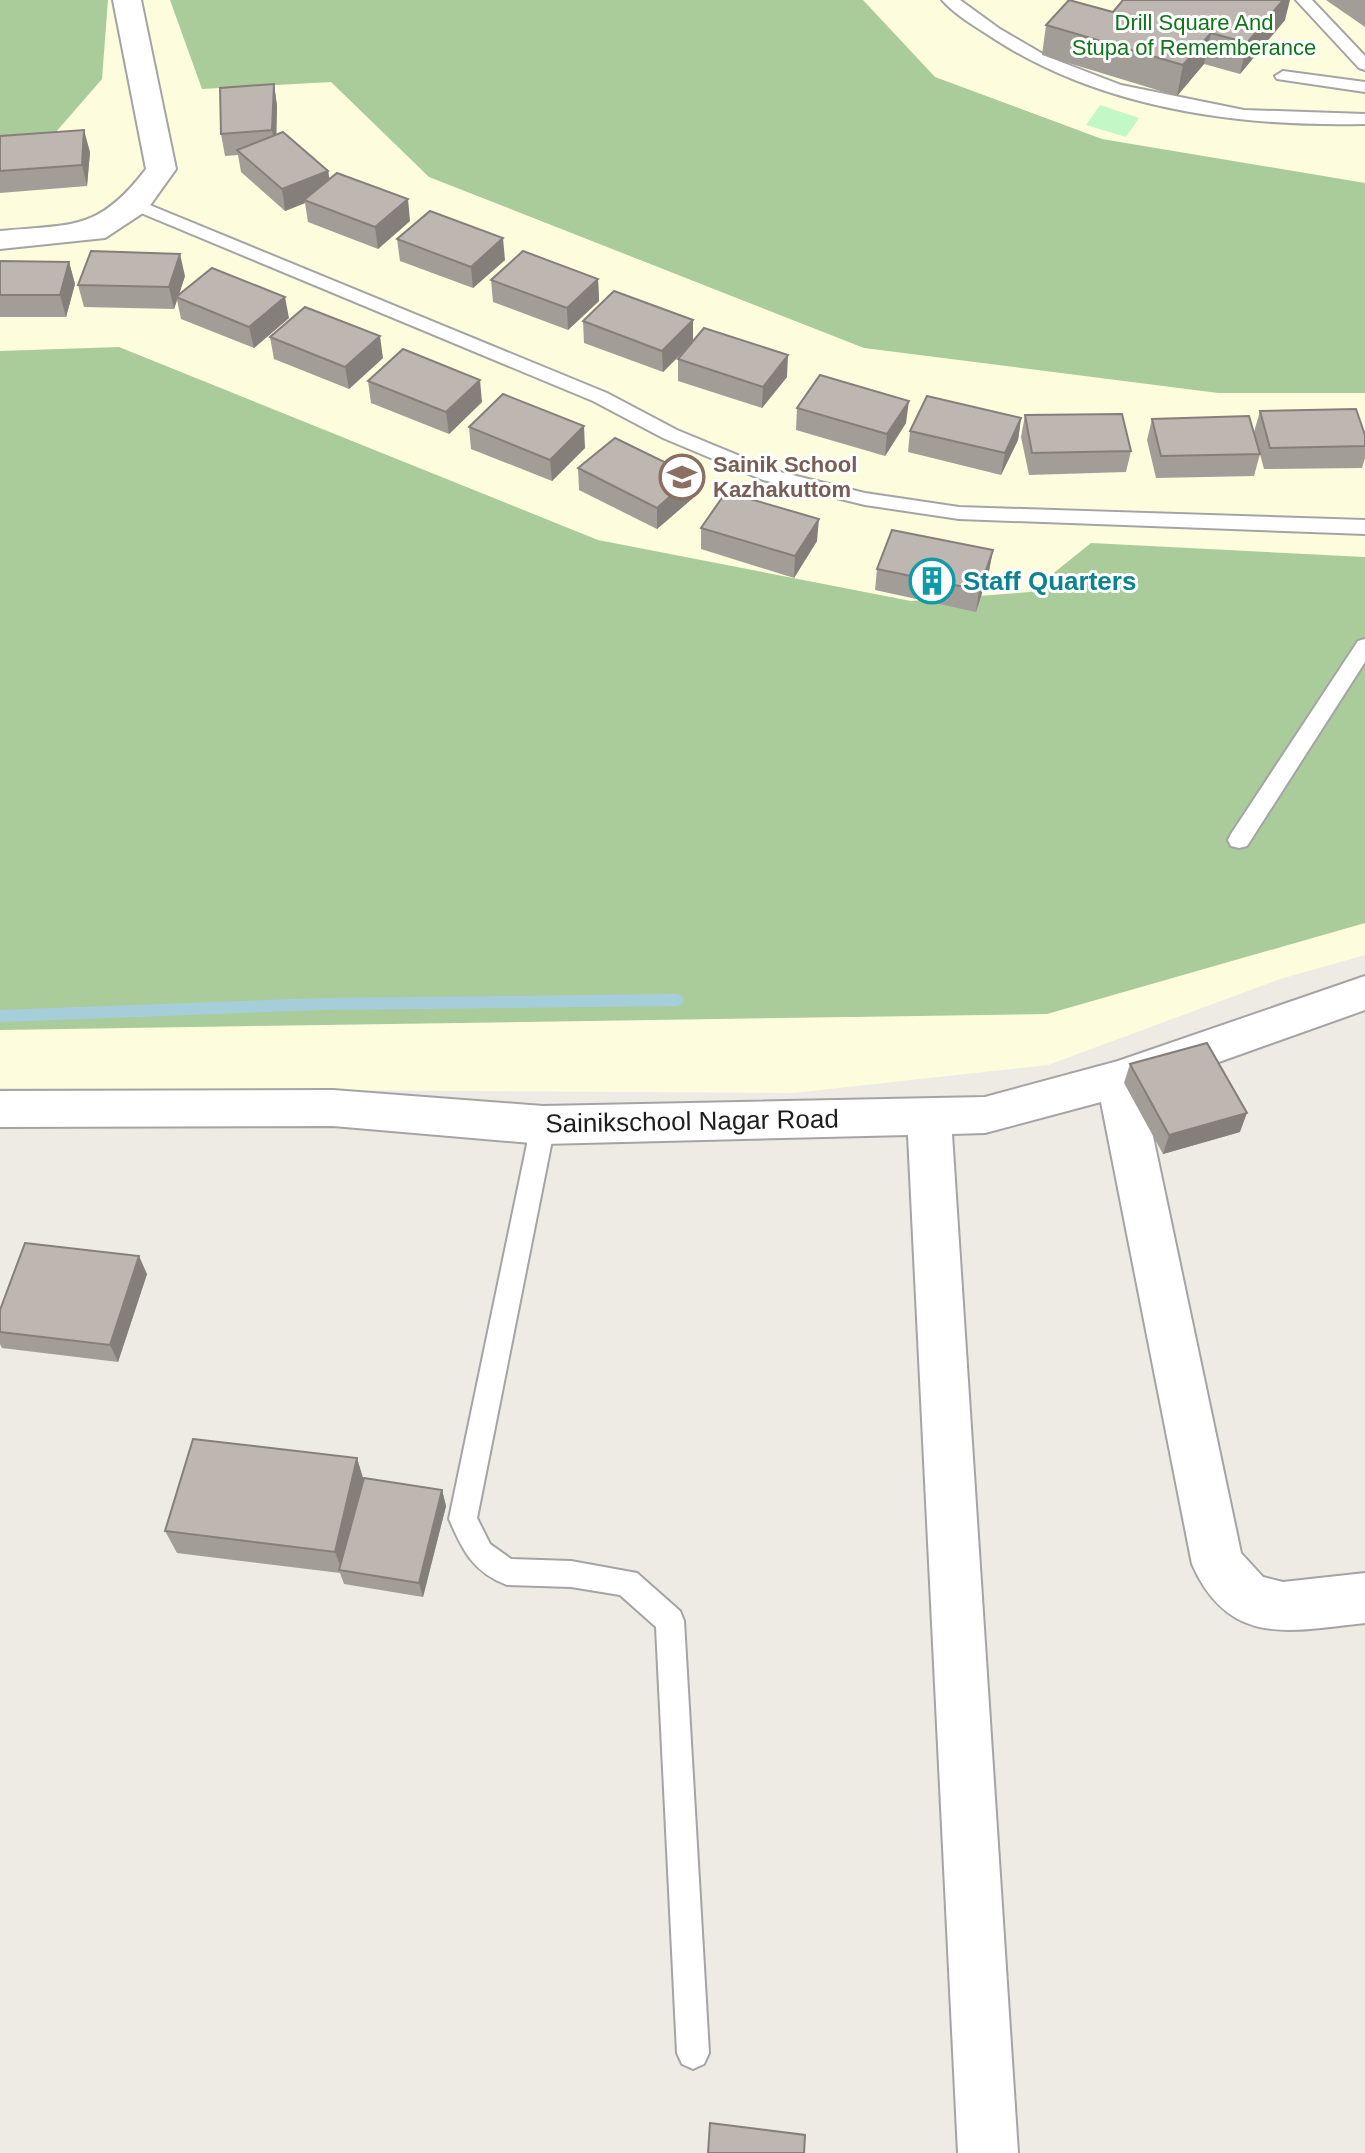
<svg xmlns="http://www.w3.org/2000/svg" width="1365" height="2153" viewBox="0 0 1365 2153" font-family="Arial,sans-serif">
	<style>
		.education { fill: #fdfdde }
		.forest { fill: #a9cc9a }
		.park { fill: #c2f7c6 }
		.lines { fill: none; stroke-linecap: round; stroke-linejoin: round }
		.stream { fill: #a6ceda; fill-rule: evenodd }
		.lane-casing { stroke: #a4a4a4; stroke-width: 4 }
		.street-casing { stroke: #a4a4a4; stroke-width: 4 }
		.lane { fill: #fff; fill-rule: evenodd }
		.street { fill: #fff; fill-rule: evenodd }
		.wall { fill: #a39d97 }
		.shaded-wall { fill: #857f7b }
		.building { fill: #beb6b0; stroke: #857f7b; stroke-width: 2 }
		.labels { text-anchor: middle; stroke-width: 6; stroke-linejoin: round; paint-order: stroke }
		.far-park-label { font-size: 22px; fill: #107719; stroke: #fff }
		.far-education-label { font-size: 22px; font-weight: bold; fill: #785e54; stroke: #fff; text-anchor: start }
		.culture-label { font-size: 26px; font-weight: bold; fill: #0d838f; stroke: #fff; text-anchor: start }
		.street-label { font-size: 26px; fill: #1d1d1d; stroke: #fff }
	</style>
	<rect width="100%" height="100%" fill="#eeebe4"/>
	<path class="education" d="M 0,0 L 1365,0 L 1365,955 L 1280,979 L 1048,1065 L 793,1093 L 0,1088 Z"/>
	<g class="forest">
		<path d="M 0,0 L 108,0 L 102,79 L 55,133 L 0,152 Z"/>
		<path d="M 170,0 L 863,0 L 935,77 L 1102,139 L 1365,183 L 1365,393 L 1218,393 L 864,348 L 429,177 L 331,82 L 202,89 Z"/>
		<path d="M 119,347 L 598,540 L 911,601 L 1030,592 L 1091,543 L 1365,557 L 1365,923 L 1047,1014 L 0,1030 L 0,351 Z"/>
	</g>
	<path class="park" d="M 1100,105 L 1139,118 L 1126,137 L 1086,125 Z"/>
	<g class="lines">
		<path class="stream" d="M 676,994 L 682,996 L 684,1000 L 682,1004 L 676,1006 L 323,1010 L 0,1022 L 0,1010 L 323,998 Z"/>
		<g class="lane-casing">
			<g id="lane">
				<path d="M 942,0 L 960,0 L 1000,29 L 1048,57 L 1121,85 L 1244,110 L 1365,114 L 1365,124 C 1240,127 1104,109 996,40 C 978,28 956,16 942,0 Z"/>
				<path d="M 1296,0 L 1312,0 L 1365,56 L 1365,70 L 1359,68 Z"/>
				<path d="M 1283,71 L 1365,82 L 1365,92 L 1277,79 L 1275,76 Z"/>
				<path d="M 135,199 L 607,393 L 677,430 L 776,471 L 865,493 L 959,507 L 1365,520 L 1365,534 L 959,519 L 865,505 L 763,480 L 663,438 L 593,401 L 129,208 L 127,204 Z"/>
				<path d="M 1365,639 L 1365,662 L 1247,846 L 1239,848 L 1231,846 L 1228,840 L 1231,834 L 1358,641 Z"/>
				<path d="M 543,1115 L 552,1118 L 555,1125 L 477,1518 L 490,1544 L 511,1559 L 571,1561 L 637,1573 L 680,1611 L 684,1621 L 709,2053 L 704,2064 L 693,2069 L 682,2064 L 677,2053 L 656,1627 L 620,1595 L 571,1587 L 507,1585 C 473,1572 463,1551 449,1519 L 531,1125 L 534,1118 Z"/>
			</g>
		</g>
		<g class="street-casing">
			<g id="street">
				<path d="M 113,0 L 141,0 L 176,169 L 146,211 L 105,238 L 0,249 L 0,231 C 72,224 98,232 146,169 Z"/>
				<path d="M 1365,976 L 1365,1010 L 1143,1089 L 1241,1553 L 1263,1577 L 1283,1582 L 1365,1573 L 1365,1623 C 1290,1631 1229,1648 1192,1564 L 1101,1102 L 985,1133 L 952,1134 L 1018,2153 L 958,2153 L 908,1135 L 543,1144 L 333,1126 L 0,1127 L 0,1091 L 333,1090 L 543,1106 L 985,1097 L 1118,1061 Z"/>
			</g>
		</g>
		<use href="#lane" class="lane"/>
		<use href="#street" class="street"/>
	</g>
	<g class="wall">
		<path d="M 1326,0 L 1365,0 L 1365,27 Z"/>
		<path d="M 1113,12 L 1285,20 L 1240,74 L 1204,64 L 1177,96 L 1042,55 L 1046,25 Z"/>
		<path d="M 274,84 L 277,106 L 276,135 L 328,171 L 330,180 L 410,221 L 378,249 L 308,222 L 305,203 L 285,211 L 241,172 L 238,155 L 225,156 L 221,134 Z"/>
		<path d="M 0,136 L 90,152 L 87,186 L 0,193 Z"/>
		<path d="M 397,239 L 505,260 L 473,288 L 400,261 Z"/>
		<path d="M 0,261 L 69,262 L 75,284 L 66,317 L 0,317 Z"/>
		<path d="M 185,276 L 178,296 L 289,318 L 254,348 L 181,319 L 177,300 L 174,309 L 84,307 L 78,285 Z"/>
		<path d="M 598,279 L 599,301 L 568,330 L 493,302 L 491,280 Z"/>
		<path d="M 583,321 L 693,341 L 787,377 L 762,408 L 678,381 L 678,359 L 690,345 L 663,372 L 584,343 Z"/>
		<path d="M 270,337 L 383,358 L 349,389 L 274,359 Z"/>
		<path d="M 368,381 L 482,402 L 449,434 L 371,403 Z"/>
		<path d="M 797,408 L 906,423 L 885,456 L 796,430 Z"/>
		<path d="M 1260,411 L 1365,435 L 1365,458 L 1362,468 L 1264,469 L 1254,432 Z"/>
		<path d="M 1025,415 L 1131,451 L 1126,472 L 1029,475 L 1021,437 Z"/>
		<path d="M 1021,418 L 1018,440 L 1001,475 L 908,452 L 910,431 Z"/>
		<path d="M 1152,419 L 1260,454 L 1254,476 L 1156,478 L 1147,440 Z"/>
		<path d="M 469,427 L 585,448 L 552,481 L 471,449 Z"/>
		<path d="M 578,468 L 693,498 L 657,529 L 579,490 Z"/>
		<path d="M 701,528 L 817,541 L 794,578 L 701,549 Z"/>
		<path d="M 993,550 L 989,571 L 976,612 L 875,590 L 877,569 Z"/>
		<path d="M 1130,1064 L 1240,1132 L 1163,1154 L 1124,1083 Z"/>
		<path d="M 147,1274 L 118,1362 L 2,1348 L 0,1344 L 0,1310 Z"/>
		<path d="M 364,1479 L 442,1490 L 446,1506 L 423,1597 L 344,1584 L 340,1573 L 177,1553 L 165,1531 Z"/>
	</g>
	<g class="shaded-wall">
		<path d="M 1283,0 L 1290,0 L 1285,20 L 1240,74 L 1247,43 Z"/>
		<path d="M 1211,33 L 1204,64 L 1177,96 L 1183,65 Z"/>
		<path d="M 274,84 L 277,106 L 276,152 L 272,130 Z"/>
		<path d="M 84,130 L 90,152 L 87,186 L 82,165 Z"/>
		<path d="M 328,171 L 331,192 L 304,200 L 305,203 L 285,211 L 282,189 Z"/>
		<path d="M 408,199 L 410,221 L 378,249 L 375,227 Z"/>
		<path d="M 503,238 L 505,260 L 473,288 L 471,267 Z"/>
		<path d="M 180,254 L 185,276 L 178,298 L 176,297 L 177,300 L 174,309 L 169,287 Z"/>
		<path d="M 69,262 L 75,284 L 66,317 L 60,295 Z"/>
		<path d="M 598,279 L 599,301 L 568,330 L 567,308 Z"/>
		<path d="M 285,297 L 289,318 L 254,348 L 249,327 Z"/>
		<path d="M 693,320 L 693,342 L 663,372 L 662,351 Z"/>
		<path d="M 380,336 L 383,358 L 349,389 L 345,367 Z"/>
		<path d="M 788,355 L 787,377 L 762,408 L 763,387 Z"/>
		<path d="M 480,380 L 482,402 L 449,434 L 446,412 Z"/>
		<path d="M 909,401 L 906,423 L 885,456 L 887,434 Z"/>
		<path d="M 1021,418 L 1018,440 L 1001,475 L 1005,453 Z"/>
		<path d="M 584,426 L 585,448 L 552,481 L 550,460 Z"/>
		<path d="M 693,476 L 693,498 L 657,529 L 657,508 Z"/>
		<path d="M 819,519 L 817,541 L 794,578 L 795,556 Z"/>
		<path d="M 993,550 L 989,571 L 976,612 L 979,590 Z"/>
		<path d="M 1247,1113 L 1240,1132 L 1163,1154 L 1169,1135 Z"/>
		<path d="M 139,1256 L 147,1274 L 118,1362 L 110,1345 Z"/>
		<path d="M 357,1458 L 364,1481 L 342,1570 L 335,1552 Z"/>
		<path d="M 442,1490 L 446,1506 L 423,1597 L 419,1583 Z"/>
	</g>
	<g class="building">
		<path d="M 1069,0 L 1113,12 L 1123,0 L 1283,0 L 1247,43 L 1211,33 L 1183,65 L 1046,25 Z"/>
		<path d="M 274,84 L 272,130 L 221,134 L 220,88 Z"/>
		<path d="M 84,130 L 82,165 L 0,171 L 0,136 Z"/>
		<path d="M 283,132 L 328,171 L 282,189 L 237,150 Z"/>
		<path d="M 337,173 L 408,199 L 375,227 L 304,200 Z"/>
		<path d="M 430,211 L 503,238 L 471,267 L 397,239 Z"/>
		<path d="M 91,251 L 180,254 L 169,287 L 78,285 Z"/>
		<path d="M 523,251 L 598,279 L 567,308 L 491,280 Z"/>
		<path d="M 0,261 L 69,262 L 60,295 L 0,295 Z"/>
		<path d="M 212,268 L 285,297 L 249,327 L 176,297 Z"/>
		<path d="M 614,291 L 693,320 L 662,351 L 583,321 Z"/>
		<path d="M 305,307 L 380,336 L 345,367 L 270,337 Z"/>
		<path d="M 704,328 L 788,355 L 763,387 L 678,359 Z"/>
		<path d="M 403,349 L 480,380 L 446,412 L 368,381 Z"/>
		<path d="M 820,375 L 909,401 L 887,434 L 797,408 Z"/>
		<path d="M 503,394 L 584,426 L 550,460 L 469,427 Z"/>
		<path d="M 927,396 L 1021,418 L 1005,453 L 910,431 Z"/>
		<path d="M 1356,409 L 1365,435 L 1365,446 L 1270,448 L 1260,411 Z"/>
		<path d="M 1122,414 L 1131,451 L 1032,453 L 1025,415 Z"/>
		<path d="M 1249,416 L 1260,454 L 1161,456 L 1152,419 Z"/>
		<path d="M 615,438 L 693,476 L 657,508 L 578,468 Z"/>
		<path d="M 726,492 L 819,519 L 795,556 L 701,528 Z"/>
		<path d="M 892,530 L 993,550 L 979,590 L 877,569 Z"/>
		<path d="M 1207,1043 L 1247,1113 L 1169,1135 L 1130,1064 Z"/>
		<path d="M 25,1243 L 139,1256 L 110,1345 L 0,1332 L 0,1310 Z"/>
		<path d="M 193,1439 L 357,1458 L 335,1552 L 165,1531 Z"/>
		<path d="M 364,1478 L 442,1490 L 419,1583 L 339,1570 Z"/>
		<path d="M 710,2123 L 805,2135 L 804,2153 L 708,2153 Z"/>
	</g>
	<defs>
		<g id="school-ring" transform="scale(2.3)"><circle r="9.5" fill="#fff" stroke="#8d6e63" stroke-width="1.5"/><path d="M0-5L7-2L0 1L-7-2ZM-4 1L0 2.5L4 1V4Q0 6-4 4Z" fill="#8d6e63"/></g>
		<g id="building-ring" transform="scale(2.3)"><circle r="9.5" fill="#fff" stroke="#0f9aa8" stroke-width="1.5"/><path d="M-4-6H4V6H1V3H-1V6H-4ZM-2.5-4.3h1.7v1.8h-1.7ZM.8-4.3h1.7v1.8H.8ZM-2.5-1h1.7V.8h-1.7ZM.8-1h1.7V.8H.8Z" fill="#0f9aa8"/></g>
	</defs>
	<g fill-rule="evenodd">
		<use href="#school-ring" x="682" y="477"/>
		<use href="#building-ring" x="932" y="581"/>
	</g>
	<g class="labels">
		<g class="far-park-label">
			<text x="1194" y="30">Drill Square And<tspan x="1194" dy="25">Stupa of Rememberance</tspan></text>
		</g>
		<g class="far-education-label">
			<text x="713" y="472">Sainik School<tspan x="713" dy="25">Kazhakuttom</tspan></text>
		</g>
		<g class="culture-label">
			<text x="963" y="590">Staff Quarters</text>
		</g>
		<g class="street-label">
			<text transform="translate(692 1121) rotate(-1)" y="9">Sainikschool Nagar Road</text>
		</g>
	</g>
</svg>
